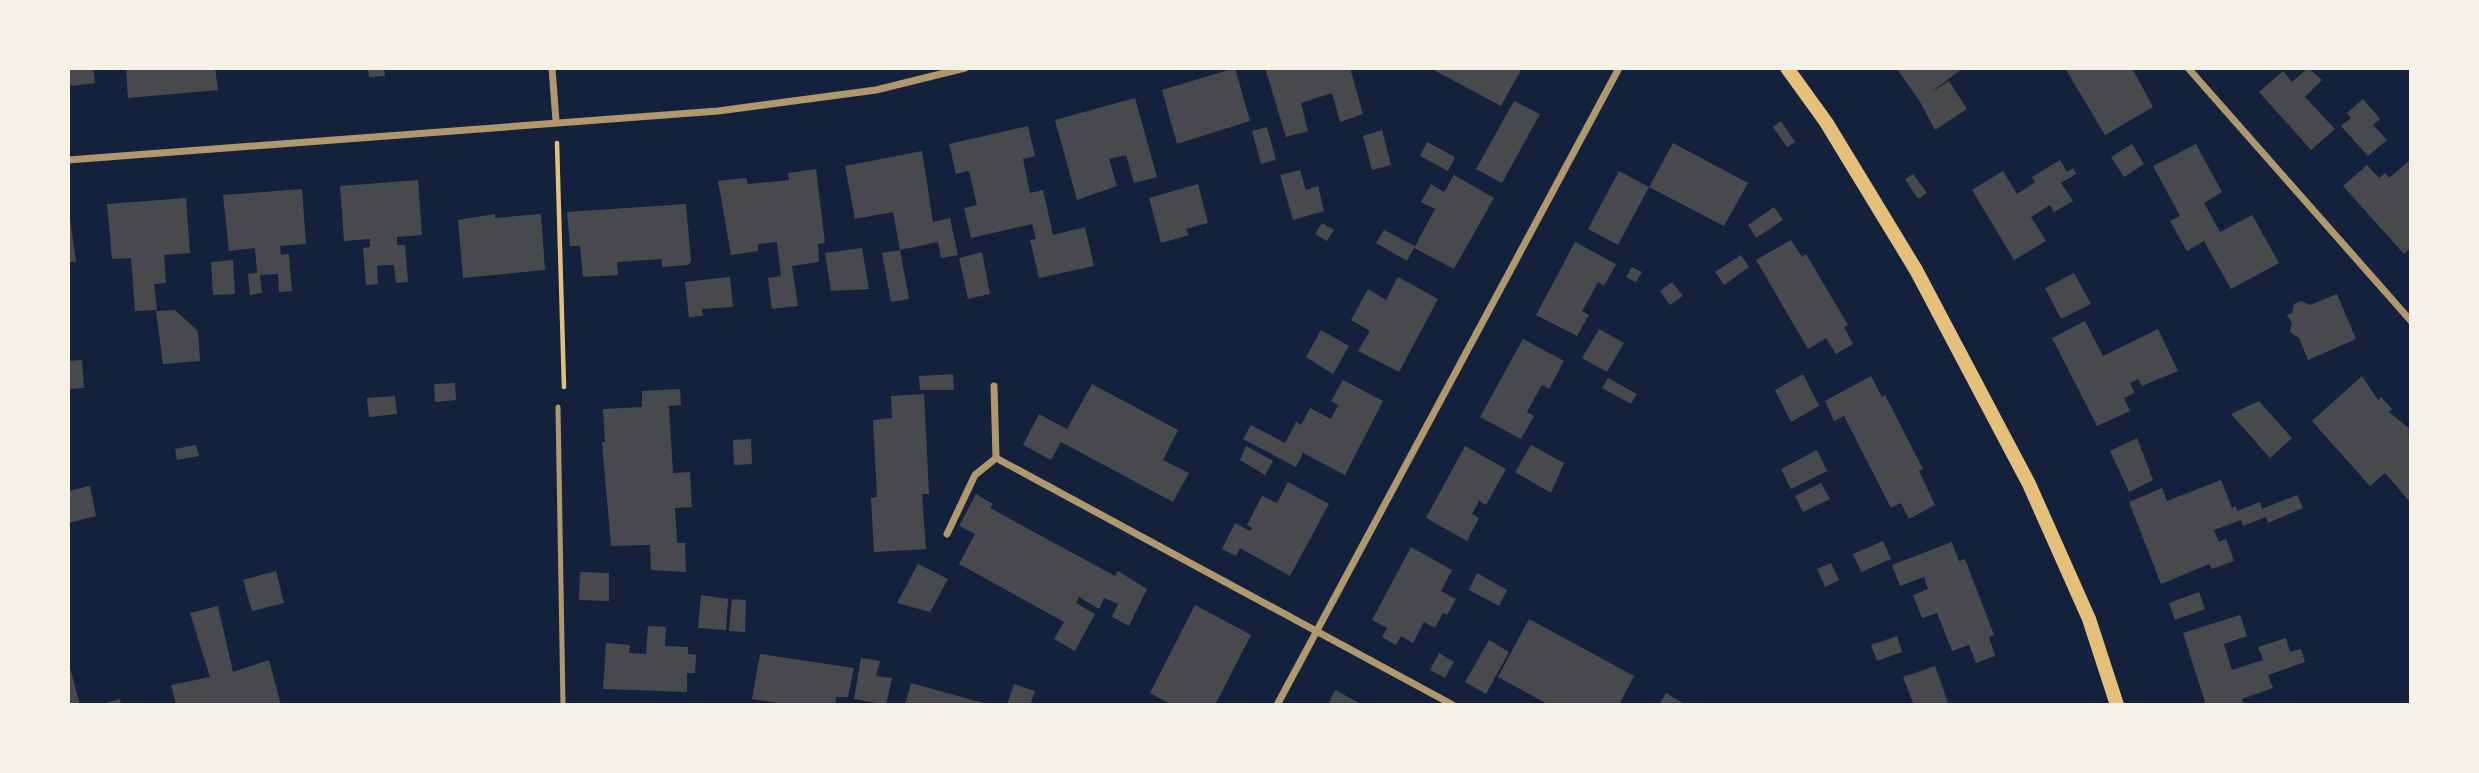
<svg xmlns="http://www.w3.org/2000/svg" width="2479" height="773" viewBox="0 0 2479 773" font-family="'Source Serif 4',serif">
	<style>
		.building { fill: #48494c }
		.lines { fill: none; stroke-linecap: round; stroke-linejoin: round }
		.path { stroke: #e5c07b; stroke-width: 4.5 }
		.service { stroke: #b1986c; stroke-width: 5 }
		.minor { stroke: #b1986c; stroke-width: 7 }
		.secondary { stroke: #e5c07b; stroke-width: 14 }
	</style>
	<rect width="100%" height="100%" fill="#14213d"/>
	<g class="building">
		<path d="M 68,68 L 93,68 L 95,83 L 72,86 L 68,83 Z"/>
		<path d="M 126,68 L 215,68 L 218,90 L 128,98 Z"/>
		<path d="M 368,68 L 384,68 L 385,76 L 369,77 Z"/>
		<path d="M 1235,68 L 1250,121 L 1177,144 L 1162,90 Z"/>
		<path d="M 1265,68 L 1350,68 L 1363,114 L 1340,122 L 1332,93 L 1301,103 L 1308,131 L 1286,137 Z"/>
		<path d="M 1430,68 L 1522,68 L 1501,106 Z"/>
		<path d="M 1896,68 L 1963,68 L 1930,93 L 1949,81 L 1967,109 L 1935,130 L 1919,100 Z"/>
		<path d="M 2065,68 L 2132,68 L 2153,107 L 2105,135 Z"/>
		<path d="M 2308,68 L 2322,80 L 2305,97 L 2335,129 L 2311,150 L 2259,92 L 2283,71 L 2292,82 Z"/>
		<path d="M 1135,98 L 1157,177 L 1134,183 L 1126,155 L 1109,159 L 1117,186 L 1077,200 L 1055,120 Z"/>
		<path d="M 2363,99 L 2380,119 L 2373,125 L 2387,140 L 2368,156 L 2341,126 L 2351,118 L 2347,113 Z"/>
		<path d="M 1514,101 L 1540,114 L 1502,183 L 1476,169 Z"/>
		<path d="M 1781,121 L 1795,142 L 1787,147 L 1773,127 Z"/>
		<path d="M 1028,126 L 1035,156 L 1023,159 L 1030,193 L 1043,190 L 1053,235 L 1085,227 L 1094,266 L 1039,278 L 1030,240 L 1036,239 L 1032,224 L 971,238 L 964,208 L 977,205 L 969,171 L 956,174 L 949,144 Z"/>
		<path d="M 1267,127 L 1276,160 L 1261,164 L 1252,131 Z"/>
		<path d="M 1382,130 L 1391,165 L 1372,170 L 1363,136 Z"/>
		<path d="M 1427,142 L 1455,157 L 1448,171 L 1420,156 Z"/>
		<path d="M 1673,143 L 1748,183 L 1724,226 L 1649,187 Z"/>
		<path d="M 2132,144 L 2144,164 L 2124,177 L 2111,157 Z"/>
		<path d="M 2196,144 L 2222,192 L 2204,203 L 2220,232 L 2252,215 L 2279,263 L 2231,289 L 2204,241 L 2187,251 L 2170,221 L 2180,216 L 2153,166 Z"/>
		<path d="M 922,151 L 933,222 L 950,218 L 958,255 L 941,258 L 938,242 L 900,250 L 893,212 L 855,219 L 845,166 Z"/>
		<path d="M 2411,159 L 2411,248 L 2404,254 L 2343,186 L 2367,165 L 2379,178 L 2385,173 L 2389,178 Z"/>
		<path d="M 2060,160 L 2067,172 L 2073,168 L 2076,174 L 2061,183 L 2073,201 L 2054,212 L 2050,205 L 2031,217 L 2046,241 L 2014,260 L 1972,190 L 2003,171 L 2017,194 L 2035,182 L 2032,177 Z"/>
		<path d="M 816,169 L 825,243 L 818,244 L 819,262 L 792,266 L 798,306 L 772,309 L 768,278 L 781,276 L 777,242 L 758,244 L 758,251 L 731,255 L 718,181 L 746,178 L 748,184 L 770,182 L 789,180 L 788,173 Z"/>
		<path d="M 1300,170 L 1306,190 L 1318,186 L 1324,211 L 1293,220 L 1280,175 Z"/>
		<path d="M 1619,171 L 1649,187 L 1618,245 L 1588,229 Z"/>
		<path d="M 1913,174 L 1927,193 L 1918,199 L 1905,179 Z"/>
		<path d="M 1454,175 L 1494,198 L 1454,269 L 1414,248 L 1435,209 L 1421,202 L 1431,184 L 1444,192 Z"/>
		<path d="M 418,180 L 422,235 L 397,237 L 397,245 L 405,245 L 408,282 L 396,283 L 394,265 L 385,265 L 377,266 L 378,284 L 366,285 L 363,248 L 370,247 L 370,239 L 344,241 L 340,186 Z"/>
		<path d="M 1198,184 L 1208,223 L 1186,229 L 1189,235 L 1161,243 L 1149,198 Z"/>
		<path d="M 302,189 L 306,244 L 280,246 L 281,255 L 289,254 L 292,291 L 279,292 L 278,274 L 260,275 L 262,293 L 250,295 L 248,274 L 257,273 L 255,248 L 229,251 L 223,195 Z"/>
		<path d="M 186,198 L 190,253 L 164,255 L 166,283 L 154,284 L 157,310 L 135,311 L 131,258 L 112,259 L 107,204 Z"/>
		<path d="M 68,203 L 76,262 L 68,262 Z"/>
		<path d="M 686,204 L 691,261 L 688,265 L 662,267 L 662,259 L 617,262 L 618,275 L 583,277 L 580,246 L 570,246 L 567,212 Z"/>
		<path d="M 1774,207 L 1783,220 L 1756,238 L 1748,225 Z"/>
		<path d="M 495,214 L 495,218 L 541,214 L 545,270 L 463,278 L 458,220 Z"/>
		<path d="M 1322,223 L 1334,230 L 1327,241 L 1315,234 Z"/>
		<path d="M 1384,230 L 1415,246 L 1407,261 L 1376,243 Z"/>
		<path d="M 1791,240 L 1802,257 L 1806,254 L 1848,325 L 1844,327 L 1853,344 L 1836,354 L 1826,338 L 1808,349 L 1756,260 Z"/>
		<path d="M 1575,242 L 1616,264 L 1604,286 L 1598,282 L 1590,297 L 1582,311 L 1589,315 L 1577,336 L 1536,315 Z"/>
		<path d="M 862,248 L 869,289 L 831,291 L 825,253 Z"/>
		<path d="M 900,250 L 909,299 L 891,302 L 882,253 Z"/>
		<path d="M 982,252 L 990,294 L 968,299 L 959,258 Z"/>
		<path d="M 1741,255 L 1749,267 L 1724,285 L 1715,272 Z"/>
		<path d="M 233,260 L 235,294 L 213,295 L 211,262 Z"/>
		<path d="M 1632,267 L 1642,272 L 1636,282 L 1626,277 Z"/>
		<path d="M 2074,273 L 2091,304 L 2061,319 L 2045,288 Z"/>
		<path d="M 730,277 L 733,307 L 702,309 L 703,316 L 689,317 L 685,282 Z"/>
		<path d="M 1398,277 L 1438,299 L 1399,372 L 1358,351 L 1370,331 L 1351,320 L 1368,289 L 1386,300 Z"/>
		<path d="M 1672,282 L 1683,296 L 1670,305 L 1660,291 Z"/>
		<path d="M 2337,294 L 2356,339 L 2308,360 L 2299,338 L 2290,332 L 2292,323 L 2287,315 L 2292,313 L 2294,304 L 2301,301 L 2310,305 Z"/>
		<path d="M 175,310 L 198,331 L 200,361 L 163,364 L 156,311 Z"/>
		<path d="M 2085,321 L 2103,356 L 2158,329 L 2178,371 L 2142,386 L 2138,379 L 2130,383 L 2135,393 L 2124,398 L 2130,411 L 2097,426 L 2052,338 Z"/>
		<path d="M 1599,329 L 1624,343 L 1607,372 L 1582,358 Z"/>
		<path d="M 1321,330 L 1349,346 L 1333,374 L 1306,357 Z"/>
		<path d="M 1523,339 L 1564,361 L 1549,389 L 1542,385 L 1534,399 L 1527,412 L 1534,416 L 1521,439 L 1480,417 Z"/>
		<path d="M 82,360 L 84,388 L 68,389 L 68,361 Z"/>
		<path d="M 953,374 L 954,390 L 920,390 L 919,376 Z"/>
		<path d="M 1803,374 L 1819,406 L 1791,422 L 1775,390 Z"/>
		<path d="M 1871,376 L 1882,397 L 1885,395 L 1923,469 L 1919,471 L 1935,505 L 1909,519 L 1901,503 L 1891,508 L 1844,416 L 1834,421 L 1825,401 Z"/>
		<path d="M 2362,376 L 2378,400 L 2381,397 L 2392,409 L 2389,412 L 2411,430 L 2408,433 L 2411,436 L 2411,503 L 2385,473 L 2370,486 L 2312,421 Z"/>
		<path d="M 1608,378 L 1637,394 L 1631,404 L 1602,388 Z"/>
		<path d="M 1343,380 L 1383,401 L 1345,475 L 1303,453 L 1296,467 L 1243,439 L 1251,425 L 1285,443 L 1296,422 L 1301,425 L 1310,408 L 1331,419 L 1338,405 L 1331,401 Z"/>
		<path d="M 455,383 L 456,400 L 435,402 L 434,384 Z"/>
		<path d="M 1092,384 L 1178,430 L 1163,460 L 1189,473 L 1173,502 L 1061,442 L 1051,460 L 1023,445 L 1039,414 L 1067,429 Z"/>
		<path d="M 680,389 L 681,405 L 669,406 L 673,473 L 690,472 L 692,507 L 675,508 L 677,543 L 685,543 L 686,572 L 651,570 L 650,545 L 611,546 L 602,442 L 605,442 L 603,409 L 642,407 L 642,391 Z"/>
		<path d="M 924,394 L 929,494 L 922,494 L 926,549 L 874,552 L 871,498 L 877,497 L 873,420 L 892,418 L 891,396 Z"/>
		<path d="M 395,396 L 397,414 L 369,417 L 367,398 Z"/>
		<path d="M 2259,401 L 2292,438 L 2270,458 L 2231,414 Z"/>
		<path d="M 2137,438 L 2153,480 L 2129,492 L 2110,451 Z"/>
		<path d="M 751,439 L 752,464 L 734,465 L 733,440 Z"/>
		<path d="M 196,445 L 199,456 L 177,460 L 175,449 Z"/>
		<path d="M 1531,445 L 1564,463 L 1551,493 L 1515,472 Z"/>
		<path d="M 1246,446 L 1273,461 L 1265,475 L 1240,460 Z"/>
		<path d="M 1465,446 L 1506,469 L 1486,505 L 1479,501 L 1472,514 L 1479,518 L 1467,541 L 1426,518 Z"/>
		<path d="M 1817,450 L 1827,471 L 1791,489 L 1781,469 Z"/>
		<path d="M 2221,480 L 2232,508 L 2236,506 L 2237,511 L 2260,502 L 2262,509 L 2297,495 L 2303,508 L 2268,523 L 2266,517 L 2243,526 L 2241,520 L 2214,530 L 2219,542 L 2226,539 L 2234,561 L 2212,569 L 2209,564 L 2161,584 L 2129,502 L 2162,488 L 2167,501 Z"/>
		<path d="M 1288,482 L 1329,504 L 1290,576 L 1240,548 L 1236,556 L 1222,549 L 1235,523 L 1250,531 L 1252,528 L 1247,525 L 1262,496 L 1277,503 Z"/>
		<path d="M 1821,483 L 1830,499 L 1803,512 L 1795,496 Z"/>
		<path d="M 90,486 L 96,516 L 68,523 L 68,491 Z"/>
		<path d="M 976,494 L 993,504 L 990,508 L 1115,576 L 1118,571 L 1147,589 L 1129,626 L 1112,617 L 1118,604 L 1104,598 L 1099,609 L 1079,597 L 1076,603 L 1095,614 L 1075,651 L 1054,639 L 1064,622 L 959,564 L 975,534 L 959,526 Z"/>
		<path d="M 1883,541 L 1891,559 L 1861,572 L 1853,554 Z"/>
		<path d="M 1952,542 L 1959,561 L 1965,559 L 1994,635 L 1989,637 L 1995,656 L 1976,663 L 1969,645 L 1952,651 L 1937,613 L 1922,618 L 1913,595 L 1928,589 L 1924,577 L 1900,586 L 1892,565 Z"/>
		<path d="M 1411,547 L 1452,570 L 1441,591 L 1456,599 L 1447,615 L 1443,613 L 1435,628 L 1424,622 L 1413,643 L 1401,636 L 1396,645 L 1382,637 L 1387,628 L 1372,620 Z"/>
		<path d="M 1831,563 L 1839,580 L 1825,587 L 1817,569 Z"/>
		<path d="M 918,564 L 948,579 L 930,612 L 897,603 Z"/>
		<path d="M 276,571 L 284,603 L 252,611 L 243,580 Z"/>
		<path d="M 580,572 L 609,573 L 609,601 L 579,600 Z"/>
		<path d="M 1477,573 L 1507,590 L 1499,606 L 1469,590 Z"/>
		<path d="M 2199,592 L 2205,609 L 2175,620 L 2169,603 Z"/>
		<path d="M 701,595 L 728,599 L 726,630 L 698,628 Z"/>
		<path d="M 732,599 L 746,600 L 745,632 L 729,631 Z"/>
		<path d="M 1195,605 L 1251,635 L 1215,705 L 1172,705 L 1150,693 Z"/>
		<path d="M 218,606 L 233,672 L 269,660 L 281,705 L 176,705 L 171,685 L 210,677 L 190,613 Z"/>
		<path d="M 2240,615 L 2247,636 L 2224,644 L 2232,670 L 2263,660 L 2258,647 L 2286,638 L 2290,652 L 2301,649 L 2305,662 L 2268,675 L 2273,688 L 2242,699 L 2244,705 L 2206,705 L 2183,633 Z"/>
		<path d="M 1529,619 L 1634,676 L 1619,705 L 1549,705 L 1498,677 Z"/>
		<path d="M 648,626 L 666,627 L 665,646 L 688,647 L 688,654 L 696,655 L 695,673 L 687,673 L 687,692 L 603,689 L 606,643 L 630,645 L 629,653 L 646,654 Z"/>
		<path d="M 1897,636 L 1902,652 L 1877,661 L 1871,645 Z"/>
		<path d="M 1489,640 L 1509,652 L 1486,694 L 1465,682 Z"/>
		<path d="M 1439,653 L 1454,662 L 1445,678 L 1430,670 Z"/>
		<path d="M 760,654 L 854,668 L 848,697 L 836,697 L 835,705 L 791,705 L 752,699 Z"/>
		<path d="M 861,658 L 880,661 L 876,676 L 892,678 L 886,705 L 854,699 Z"/>
		<path d="M 69,664 L 80,705 L 68,705 Z"/>
		<path d="M 1935,666 L 1948,703 L 1914,705 L 1903,677 Z"/>
		<path d="M 911,683 L 987,704 L 987,705 L 905,705 Z"/>
		<path d="M 1014,684 L 1035,691 L 1030,705 L 1007,705 Z"/>
		<path d="M 1335,690 L 1363,705 L 1328,705 Z"/>
		<path d="M 1666,693 L 1686,705 L 1659,705 Z"/>
		<path d="M 120,699 L 121,705 L 103,705 L 103,704 Z"/>
	</g>
	<g class="lines">
		<path class="path" d="M 557,143 L 564,387"/>
		<path class="service" d="M 558,407 L 563,705"/>
		<g class="minor">
			<path d="M 552,68 L 556,121"/>
			<path d="M 2188,68 L 2411,321"/>
			<path d="M 68,160 L 718,111 L 876,90 L 965,68"/>
			<path d="M 994,386 L 996,458"/>
			<path d="M 996,458 L 1453,705"/>
			<path d="M 947,534 L 975,475 L 996,458"/>
			<path d="M 1277,705 L 1619,68"/>
		</g>
		<path class="secondary" d="M 1787,68 L 1826,122 L 1916,270 L 2029,484 L 2089,619 L 2117,705"/>
	</g>
	<rect width="2479" height="773" fill="none" stroke="#f6f1e7" stroke-width="140"/>
</svg>
